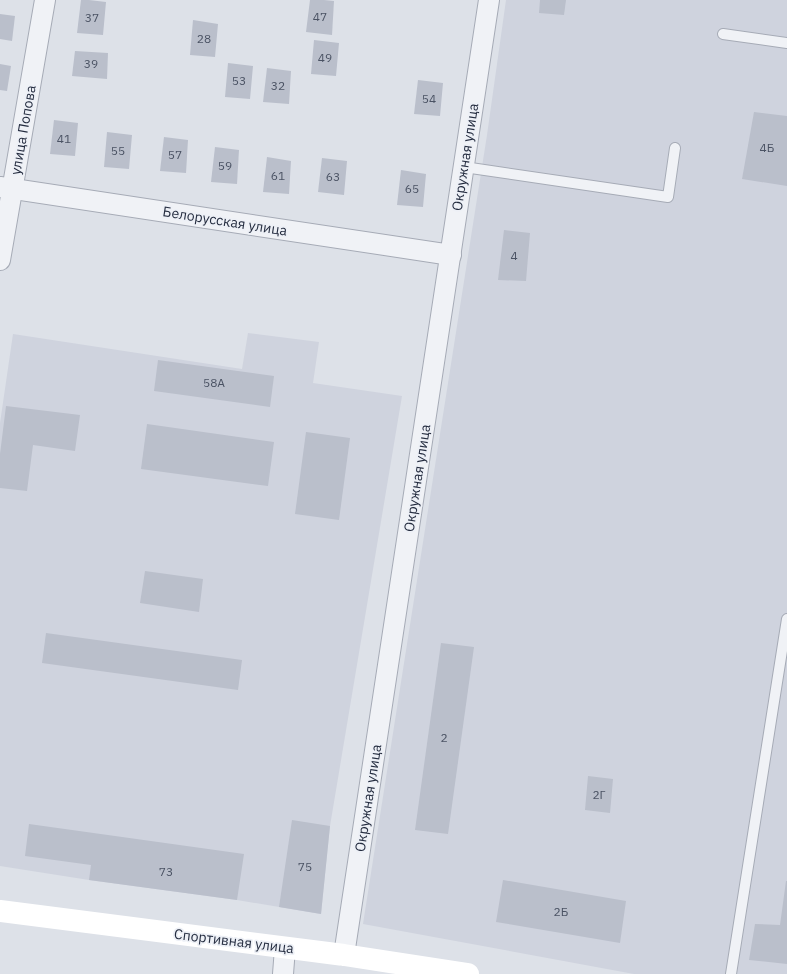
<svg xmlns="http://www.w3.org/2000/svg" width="787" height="974" viewBox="0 0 787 974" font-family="'IBM Plex Sans',sans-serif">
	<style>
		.built { fill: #cfd3de }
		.building { fill: #babfcb }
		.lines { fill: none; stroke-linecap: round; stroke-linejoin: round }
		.lane-casing { stroke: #a6abb6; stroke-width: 12 }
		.street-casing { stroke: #a6abb6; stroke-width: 22 }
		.lane { stroke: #f0f2f6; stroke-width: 10 }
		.street { stroke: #f0f2f6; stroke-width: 20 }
		.secondary { stroke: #fff; stroke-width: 22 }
		.labels { text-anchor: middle; stroke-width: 3.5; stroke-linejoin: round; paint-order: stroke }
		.number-label { font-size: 12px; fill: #4a5263 }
		.street-label { font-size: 14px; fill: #252d40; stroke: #edf0f6 }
	</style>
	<rect width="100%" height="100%" fill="#dde1e8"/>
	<g class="built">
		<path d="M 506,0 L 787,0 L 787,974 L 634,974 L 363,924 L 487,135 Z"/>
		<path d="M 248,333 L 319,342 L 313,383 L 402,396 L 330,826 L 321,914 L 237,900 L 89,880 L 0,866 L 0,423 L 13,334 L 242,369 Z"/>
	</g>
	<g class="building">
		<path d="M 81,0 L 89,0 L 106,2 L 103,35 L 77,33 Z"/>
		<path d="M 310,0 L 324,0 L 334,1 L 332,35 L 306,32 Z"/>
		<path d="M 540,0 L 566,0 L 564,15 L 539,13 Z"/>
		<path d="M 0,14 L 15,16 L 12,41 L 0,39 Z"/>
		<path d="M 193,20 L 218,24 L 215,57 L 190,55 Z"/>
		<path d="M 314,40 L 339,43 L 336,76 L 311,74 Z"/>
		<path d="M 75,51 L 108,53 L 107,79 L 72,76 Z"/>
		<path d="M 228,63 L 253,66 L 250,99 L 225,97 Z"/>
		<path d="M 0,64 L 11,66 L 7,91 L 0,90 Z"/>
		<path d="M 267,68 L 291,71 L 289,104 L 263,102 Z"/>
		<path d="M 418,80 L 443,83 L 440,116 L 414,114 Z"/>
		<path d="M 754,112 L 787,116 L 787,186 L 742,179 Z"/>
		<path d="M 54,120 L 78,123 L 75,156 L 50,154 Z"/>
		<path d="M 107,132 L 132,135 L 129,169 L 104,167 Z"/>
		<path d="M 164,137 L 188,140 L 186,173 L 160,171 Z"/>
		<path d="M 215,147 L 239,150 L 237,184 L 211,182 Z"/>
		<path d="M 267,157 L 291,161 L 289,194 L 263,192 Z"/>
		<path d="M 322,158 L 347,161 L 344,195 L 318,192 Z"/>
		<path d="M 401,170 L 426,174 L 423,207 L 397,205 Z"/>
		<path d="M 504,230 L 530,233 L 526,281 L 498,280 Z"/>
		<path d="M 158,360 L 274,376 L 270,407 L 154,391 Z"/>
		<path d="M 6,406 L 80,415 L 75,451 L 33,445 L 27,491 L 0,488 L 0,454 Z"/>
		<path d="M 147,424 L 274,442 L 268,486 L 141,469 Z"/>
		<path d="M 306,432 L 350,438 L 339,520 L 295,514 Z"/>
		<path d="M 145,571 L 203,579 L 199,612 L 140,603 Z"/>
		<path d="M 46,633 L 242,660 L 238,690 L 42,663 Z"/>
		<path d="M 441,643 L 474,647 L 448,834 L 415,830 Z"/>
		<path d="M 588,776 L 613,779 L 610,813 L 585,810 Z"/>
		<path d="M 292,820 L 330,826 L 321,914 L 279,907 Z"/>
		<path d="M 29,824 L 244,854 L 237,900 L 89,880 L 91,865 L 25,856 Z"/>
		<path d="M 503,880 L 626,901 L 620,943 L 496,922 Z"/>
		<path d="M 786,881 L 787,881 L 787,964 L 749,960 L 755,924 L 780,925 Z"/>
	</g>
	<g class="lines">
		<g class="lane-casing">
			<g id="lane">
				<path d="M 723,34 L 787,43"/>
				<path d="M 464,167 L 668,197 L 675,148"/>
				<path d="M 731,974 L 787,619"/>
			</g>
		</g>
		<g class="street-casing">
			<g id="street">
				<path d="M 0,187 L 451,255"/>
				<path d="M 0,260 L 45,0"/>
				<path d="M 344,955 L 489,0"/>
				<path d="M 283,974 L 285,948"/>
			</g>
		</g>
		<use href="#lane" class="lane"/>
		<use href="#street" class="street"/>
		<path class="secondary" d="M 0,911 L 344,955 L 468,974"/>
	</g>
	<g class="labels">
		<g class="number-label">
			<text x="320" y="21">47</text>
			<text x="92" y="22">37</text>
			<text x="204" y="43">28</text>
			<text x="325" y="62">49</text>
			<text x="91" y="68">39</text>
			<text x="239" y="85">53</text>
			<text x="278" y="90">32</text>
			<text x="429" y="103">54</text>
			<text x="64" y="143">41</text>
			<text x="767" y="152">4Б</text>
			<text x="118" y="155">55</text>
			<text x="175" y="159">57</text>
			<text x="225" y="170">59</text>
			<text x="278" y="180">61</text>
			<text x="333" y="181">63</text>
			<text x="412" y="193">65</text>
			<text x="514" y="260">4</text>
			<text x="214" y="387">58А</text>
			<text x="444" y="742">2</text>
			<text x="599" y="799">2Г</text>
			<text x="305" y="871">75</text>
			<text x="166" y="876">73</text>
			<text x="561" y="916">2Б</text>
		</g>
		<g class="street-label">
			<text transform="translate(23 130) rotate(-80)" y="5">улица Попова</text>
			<text transform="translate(465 157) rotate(-81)" y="5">Окружная улица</text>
			<text transform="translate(225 221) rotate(9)" y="5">Белорусская улица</text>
			<text transform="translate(417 478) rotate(-81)" y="5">Окружная улица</text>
			<text transform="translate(368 798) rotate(-81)" y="5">Окружная улица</text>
			<text transform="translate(234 941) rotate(7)" y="5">Спортивная улица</text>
		</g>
	</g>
</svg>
